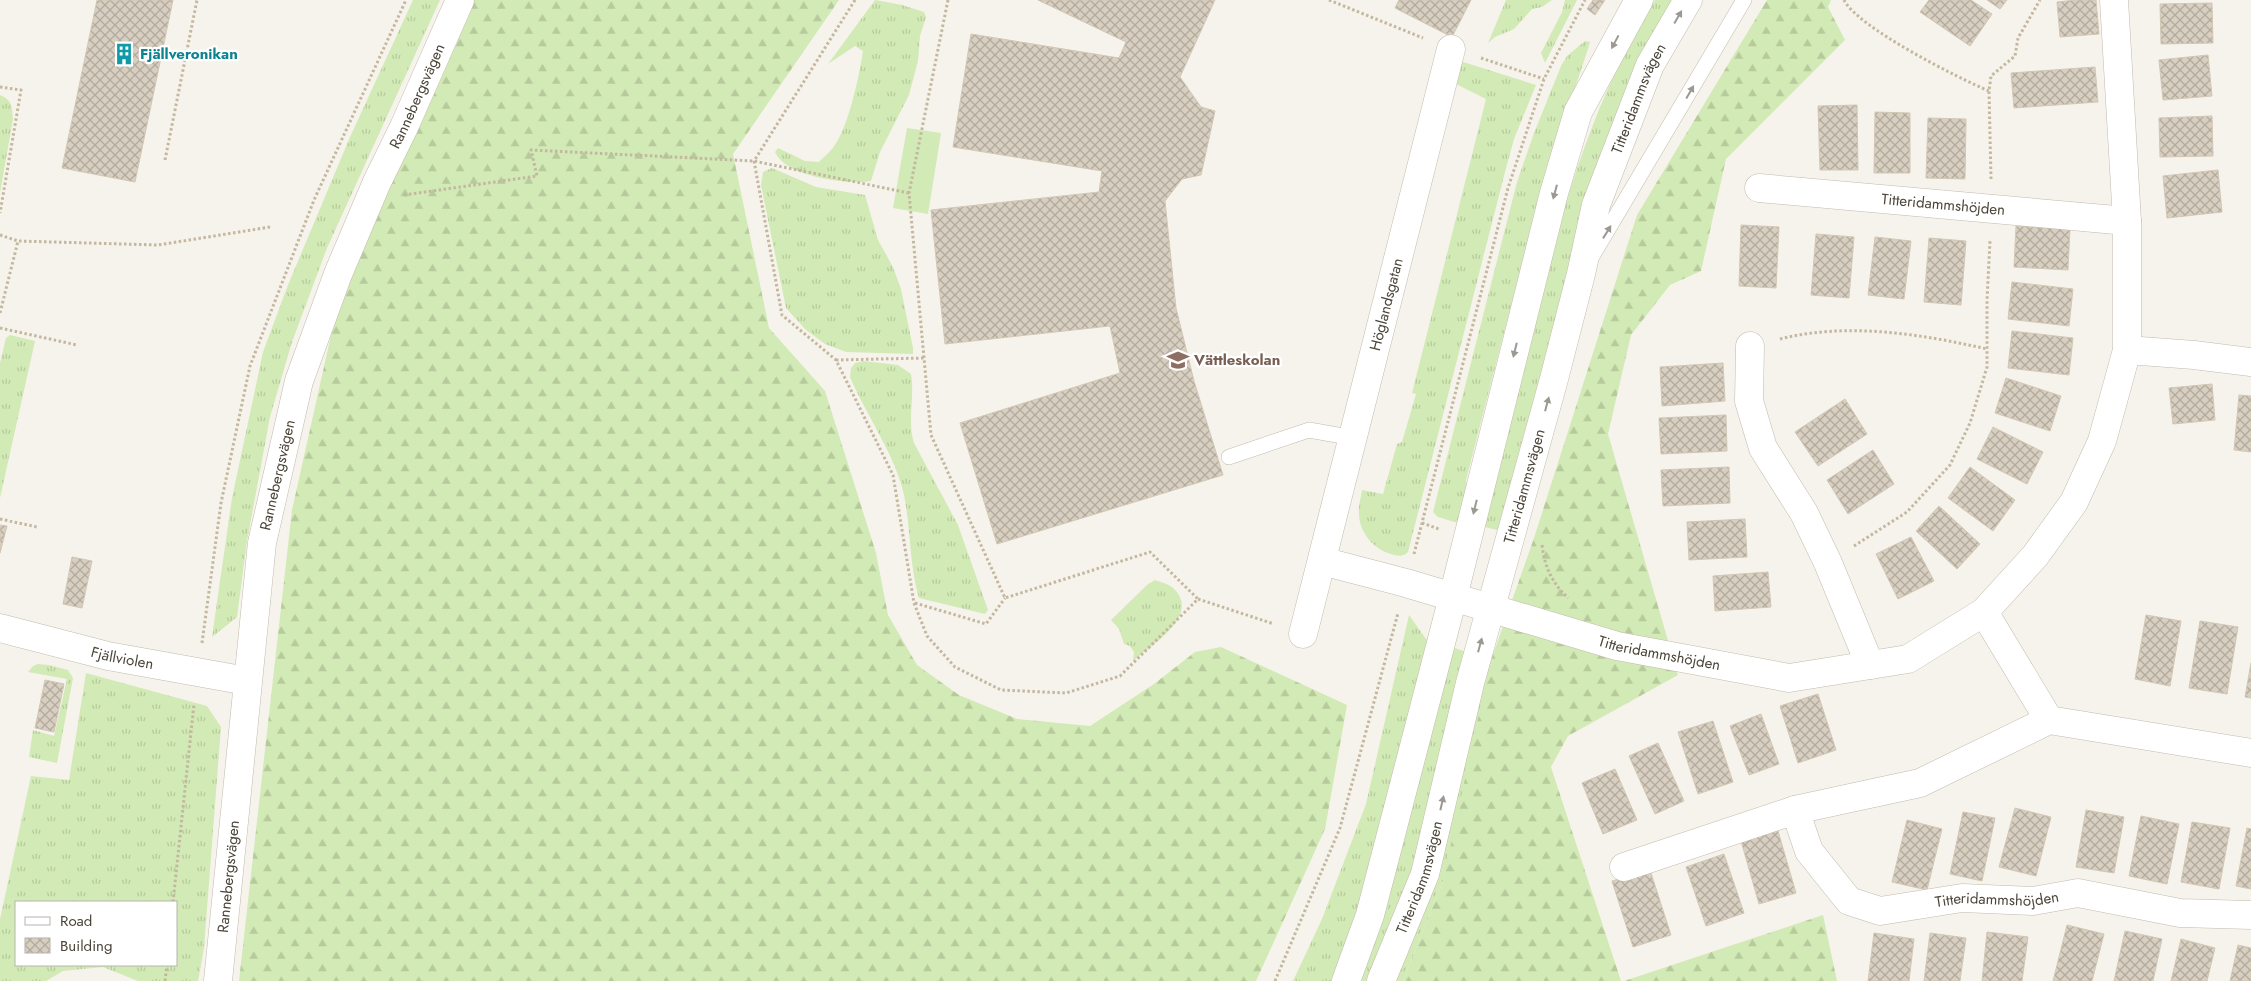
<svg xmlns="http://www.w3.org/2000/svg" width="2251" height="981" viewBox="0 0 2251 981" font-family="Jost,sans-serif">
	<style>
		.grass { fill: url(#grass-tufts); fill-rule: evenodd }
		.forest { fill: url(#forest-firs) }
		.pitch { fill: #d2eab5 }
		.building { fill: url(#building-cross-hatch); stroke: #d3c7b4 }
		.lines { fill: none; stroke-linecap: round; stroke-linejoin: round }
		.service-casing { stroke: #c2bbae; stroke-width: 16 }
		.minor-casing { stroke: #c2bbae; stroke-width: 29 }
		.path { stroke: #c4b79f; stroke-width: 3; stroke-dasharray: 2.5 2.5; stroke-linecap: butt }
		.service { stroke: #fff; stroke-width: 15 }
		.minor { stroke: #fff; stroke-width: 28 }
		.oneway { fill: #9c9892 }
		.labels { text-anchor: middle; stroke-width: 4.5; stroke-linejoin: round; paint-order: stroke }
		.culture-label { font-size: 15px; font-weight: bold; fill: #0d838f; stroke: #fff; text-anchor: start }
		.street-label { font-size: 15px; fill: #4b4439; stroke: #fff }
		.education-label { font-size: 15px; font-weight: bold; fill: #785e54; stroke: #fff; text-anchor: start }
	</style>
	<defs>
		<pattern id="grass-tufts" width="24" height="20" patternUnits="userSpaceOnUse" patternTransform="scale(1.25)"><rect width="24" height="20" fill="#d2eab5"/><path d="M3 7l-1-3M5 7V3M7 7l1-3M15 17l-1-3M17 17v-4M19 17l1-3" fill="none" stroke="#b6ca9c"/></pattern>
		<pattern id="forest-firs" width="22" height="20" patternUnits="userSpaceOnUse" patternTransform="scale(1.25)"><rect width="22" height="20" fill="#d2eab5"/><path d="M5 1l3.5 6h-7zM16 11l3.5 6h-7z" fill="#b6ca9c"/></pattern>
		<pattern id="building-cross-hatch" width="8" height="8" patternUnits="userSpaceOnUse" patternTransform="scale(1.25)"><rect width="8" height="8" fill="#d8cfc1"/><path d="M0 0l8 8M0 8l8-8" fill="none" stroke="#b1aa9e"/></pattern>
	</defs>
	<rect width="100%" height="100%" fill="#f6f3ec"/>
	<g class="grass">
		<path d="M 413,0 L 440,0 L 327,248 L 292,342 L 270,417 L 247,541 L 237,617 L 212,637 L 232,498 L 263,352 L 288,285 L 350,137 Z"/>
		<path d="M 875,0 L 902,5 L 924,12 L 926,17 L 920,36 L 918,61 L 909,95 L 880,152 L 871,181 C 848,185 785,177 775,152 L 778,148 L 805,161 L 819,162 C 824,157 831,151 835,145 C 849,124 859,77 863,51 L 855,46 L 828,64 Z"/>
		<path d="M 1506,0 L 1552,0 L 1542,7 L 1532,9 L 1514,29 L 1495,37 L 1488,43 Z"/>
		<path d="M 1565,0 L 1577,0 L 1545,63 L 1541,53 L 1562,12 Z"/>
		<path d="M 1655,0 L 1679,0 C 1649,53 1619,103 1599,161 L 1505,532 L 1481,526 L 1566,203 C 1588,132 1615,63 1655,0 Z"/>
		<path d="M 1585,41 L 1590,42 L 1588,49 L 1541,189 L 1466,480 L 1468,496 L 1458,523 L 1438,517 L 1433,512 L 1517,182 L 1534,133 L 1561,66 L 1567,56 Z"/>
		<path d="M 1457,60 L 1536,85 L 1514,139 L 1505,172 L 1408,552 C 1403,557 1398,556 1391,554 C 1374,550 1359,532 1359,514 C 1358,506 1361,498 1362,490 L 1383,494 L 1397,444 L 1402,442 L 1416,394 L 1412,393 L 1486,99 L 1456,84 Z"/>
		<path d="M 0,95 C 12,100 12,106 13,119 L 0,193 Z"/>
		<path d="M 772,168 L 816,187 L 865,195 L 878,240 L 893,267 L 901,289 L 913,348 L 913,354 L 846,352 L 825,344 L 806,330 L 786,308 L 761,185 L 763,172 Z"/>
		<path d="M 10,335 L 35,341 L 0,498 L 0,363 L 6,338 Z"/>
		<path d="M 863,361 L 898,365 L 911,374 C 915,397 907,420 914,443 L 958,525 L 988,610 L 985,614 L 919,598 C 909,564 911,529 904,495 C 895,454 867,417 850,377 L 851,368 L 855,363 Z"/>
		<path d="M 1155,580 C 1165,583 1175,586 1180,597 C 1191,622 1150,646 1133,661 L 1134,652 L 1130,646 L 1124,644 L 1119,629 L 1111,620 L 1147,585 Z"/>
		<path d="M 1409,615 L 1426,639 L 1524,670 L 1443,881 L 1403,981 L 1293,981 L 1322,919 L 1366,804 Z"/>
		<path d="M 38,664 L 49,665 L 68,670 L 73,678 L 57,763 L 29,757 L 33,730 L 54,736 L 67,679 L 28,672 L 33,666 Z"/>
		<path d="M 86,673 L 207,706 L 221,727 L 204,948 L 198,981 L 138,981 L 103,967 L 63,971 L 46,981 L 0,981 L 0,919 L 31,776 L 69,780 ZM 16,902 L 176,902 L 176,965 L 16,965 Z"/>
	</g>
	<g class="forest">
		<path d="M 474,0 L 839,0 L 733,154 L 769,328 L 825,391 L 876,553 L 888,615 L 917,665 L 959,695 L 1017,719 L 1090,726 L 1154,684 L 1195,652 L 1221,647 L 1347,705 L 1325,829 L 1256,981 L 239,981 L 292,510 L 346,268 Z"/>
		<path d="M 1767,0 L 1831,0 L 1828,7 L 1845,40 L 1726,159 L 1701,271 L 1670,285 L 1631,335 L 1608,434 L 1678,675 L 1568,736 L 1551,767 L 1621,981 L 1403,981 L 1443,881 L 1490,663 L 1534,538 L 1637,215 Z"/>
		<path d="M 1823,915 L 1837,981 L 1624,981 Z"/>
	</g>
	<path class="pitch" d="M 907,128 L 941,133 L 928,214 L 893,208 Z"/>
	<g class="building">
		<path d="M 97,0 L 173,0 L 135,182 L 62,168 Z"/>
		<path d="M 1038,0 L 1215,0 L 1180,77 L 1201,107 L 1215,111 L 1201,175 L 1182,179 L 1165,201 L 1176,308 L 1194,381 L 1223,475 L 997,544 L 960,423 L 1120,373 L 1110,326 L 945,344 L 931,210 L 1099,192 L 1102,171 L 953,147 L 971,34 L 1119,58 L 1126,42 Z"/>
		<path d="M 1399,0 L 1471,0 L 1452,37 L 1395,8 Z"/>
		<path d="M 1593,0 L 1605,0 L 1595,15 L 1587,9 Z"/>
		<path d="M 1929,0 L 1971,0 L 1992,14 L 1970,46 L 1920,12 Z"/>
		<path d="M 1987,0 L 2007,0 L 2000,9 Z"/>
		<path d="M 2076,0 L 2096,0 L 2099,34 L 2060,37 L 2057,2 Z"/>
		<path d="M 2212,3 L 2213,43 L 2161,44 L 2160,4 Z"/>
		<path d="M 2208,55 L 2212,96 L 2163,100 L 2159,60 Z"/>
		<path d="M 2095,67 L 2098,102 L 2014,108 L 2011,73 Z"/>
		<path d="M 1857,105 L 1858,170 L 1820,170 L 1818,106 Z"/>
		<path d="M 1875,112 L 1910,113 L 1910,173 L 1874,173 Z"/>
		<path d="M 2212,116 L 2213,156 L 2160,157 L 2159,118 Z"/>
		<path d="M 1928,118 L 1966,119 L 1965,179 L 1926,178 Z"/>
		<path d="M 2218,170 L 2222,212 L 2167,218 L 2163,176 Z"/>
		<path d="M 1741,225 L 1779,227 L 1776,288 L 1739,286 Z"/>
		<path d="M 2016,226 L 2070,229 L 2068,270 L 2014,267 Z"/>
		<path d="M 1816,234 L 1854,237 L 1849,298 L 1811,295 Z"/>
		<path d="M 1875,237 L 1911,241 L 1904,299 L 1868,295 Z"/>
		<path d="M 1929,238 L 1966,241 L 1961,305 L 1924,302 Z"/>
		<path d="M 2012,282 L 2073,289 L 2069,326 L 2008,319 Z"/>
		<path d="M 2012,331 L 2073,338 L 2069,375 L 2008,368 Z"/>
		<path d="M 1723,363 L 1725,401 L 1662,406 L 1660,367 Z"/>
		<path d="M 2006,378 L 2061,396 L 2050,431 L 1995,413 Z"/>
		<path d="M 2212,384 L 2215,420 L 2173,424 L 2169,388 Z"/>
		<path d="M 2239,395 L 2251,396 L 2251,452 L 2234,450 Z"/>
		<path d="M 1845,399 L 1867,434 L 1818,466 L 1795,432 Z"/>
		<path d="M 1726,415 L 1727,451 L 1661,454 L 1659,418 Z"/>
		<path d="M 1993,427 L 2043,452 L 2027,484 L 1977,459 Z"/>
		<path d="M 1873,450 L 1894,484 L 1848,514 L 1827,480 Z"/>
		<path d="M 1729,467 L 1730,503 L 1663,506 L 1661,470 Z"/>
		<path d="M 1970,467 L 2015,500 L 1993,531 L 1948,498 Z"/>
		<path d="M 1939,506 L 1980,544 L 1957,569 L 1916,531 Z"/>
		<path d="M 1745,519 L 1747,557 L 1689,560 L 1687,522 Z"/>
		<path d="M 0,525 L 7,526 L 0,553 Z"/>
		<path d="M 1911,537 L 1934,581 L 1898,599 L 1876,554 Z"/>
		<path d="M 72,557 L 92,561 L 82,608 L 63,604 Z"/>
		<path d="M 1768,572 L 1771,607 L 1715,611 L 1713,576 Z"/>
		<path d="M 2146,615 L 2181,621 L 2170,686 L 2135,679 Z"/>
		<path d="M 2200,621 L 2238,627 L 2227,694 L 2189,688 Z"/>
		<path d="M 2251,663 L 2251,698 L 2245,697 Z"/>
		<path d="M 45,680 L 64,684 L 54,732 L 35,728 Z"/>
		<path d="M 1818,694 L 1836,750 L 1798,763 L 1780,706 Z"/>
		<path d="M 1761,714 L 1779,764 L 1749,775 L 1730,726 Z"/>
		<path d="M 1713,721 L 1733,782 L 1698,794 L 1678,732 Z"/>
		<path d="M 1658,743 L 1684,801 L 1655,814 L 1629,756 Z"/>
		<path d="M 1615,769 L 1637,820 L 1603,834 L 1582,783 Z"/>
		<path d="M 2015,808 L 2051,817 L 2036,876 L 1999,867 Z"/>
		<path d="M 2086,810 L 2124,817 L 2114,873 L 2076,867 Z"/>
		<path d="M 1963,812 L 1995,818 L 1982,881 L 1950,874 Z"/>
		<path d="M 2141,816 L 2179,824 L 2167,884 L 2129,876 Z"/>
		<path d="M 1907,820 L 1942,829 L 1927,890 L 1892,882 Z"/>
		<path d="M 2192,822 L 2230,828 L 2219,889 L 2181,882 Z"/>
		<path d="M 1776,824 L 1796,893 L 1759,904 L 1739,834 Z"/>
		<path d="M 2247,828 L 2251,829 L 2251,889 L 2236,886 Z"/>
		<path d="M 1724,854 L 1744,913 L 1706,926 L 1686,867 Z"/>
		<path d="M 1650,870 L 1671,935 L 1633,947 L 1612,881 Z"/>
		<path d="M 2067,925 L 2104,934 L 2092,981 L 2053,981 Z"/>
		<path d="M 2125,931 L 2162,939 L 2153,981 L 2114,981 Z"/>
		<path d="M 1987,932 L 2028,937 L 2022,981 L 1982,981 Z"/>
		<path d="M 1874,933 L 1914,939 L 1909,981 L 1868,981 Z"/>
		<path d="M 1930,933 L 1966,938 L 1960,981 L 1924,981 Z"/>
		<path d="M 2181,939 L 2215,948 L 2207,981 L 2171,981 Z"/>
		<path d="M 2238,945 L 2251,948 L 2251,981 L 2230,981 Z"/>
	</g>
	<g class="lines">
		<g class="service-casing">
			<g id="service">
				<path d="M 1591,258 L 1744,0"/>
				<path d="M 1229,457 L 1309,430 L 1354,438"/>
			</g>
		</g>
		<g class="minor-casing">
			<g id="minor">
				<path id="s1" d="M 1759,188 L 2127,221"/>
				<path d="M 1750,346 L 1749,401 L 1763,448 L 1804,513 L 1828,563 L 1870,665"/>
				<path d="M 2127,350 L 2194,355 L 2251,362"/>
				<path id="s2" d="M 1322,561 L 1406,583 L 1617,646 L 1789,678 L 1908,659 L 1984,612 L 2035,556 L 2074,502 L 2102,441 L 2127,350 L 2127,221 L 2114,0"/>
				<path d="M 1984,612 L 2049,720"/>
				<path id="s3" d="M 0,628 L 108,656 L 247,681"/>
				<path id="s4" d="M 1303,634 L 1451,49"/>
				<path id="s5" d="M 1795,810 L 1809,851 L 1849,901 L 1880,911 L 1962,898 L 2033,901 L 2078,893 L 2180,913 L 2251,915"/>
				<path d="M 1624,867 L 1795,810 L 1920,783 L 2049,720 L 2251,753"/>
				<path id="s6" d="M 218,981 L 262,543 L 299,381 L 338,274 L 377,182 L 404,127 L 460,0"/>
				<path d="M 1346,981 L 1370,915 L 1453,597 L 1554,193 L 1578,112 L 1639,0"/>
				<path id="s7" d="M 1381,981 L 1425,874 L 1470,683 L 1554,379 L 1581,274 L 1596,205 L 1650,65 L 1688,0"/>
			</g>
		</g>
		<g class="path">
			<path d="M 855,0 L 754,161 L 782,315 L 836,360 L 893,475 L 914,603 L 927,636 L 955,667 L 1001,690 L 1066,693 L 1120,676 L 1198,599 L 1274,624"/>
			<path d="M 948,0 L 909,193 L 931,435 L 1005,598 L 1150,552 L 1198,599"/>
			<path d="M 1329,0 L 1423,38"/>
			<path d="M 1844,0 C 1857,27 1958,78 1989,91"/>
			<path d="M 1481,58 L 1544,79"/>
			<path d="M 0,87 L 21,90 L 0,213"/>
			<path d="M 165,160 L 197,0"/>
			<path d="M 1991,179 L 1989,91 L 1991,76 L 2015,56 L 2018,38 L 2040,0"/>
			<path d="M 404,195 L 537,176 L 531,150 L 754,161 L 909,193"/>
			<path d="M 0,235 L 18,241 L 158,245 L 270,227"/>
			<path d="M 0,313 L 18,241"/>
			<path d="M 0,328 L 77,345"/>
			<path d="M 1780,339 C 1847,322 1921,334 1987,349"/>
			<path d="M 836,360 L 924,358"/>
			<path d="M 0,519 L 37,527"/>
			<path d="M 1422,523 L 1439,529"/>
			<path d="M 1542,545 C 1545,567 1551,582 1568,598"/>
			<path d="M 1854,546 L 1907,512 L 1950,465 L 1970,423 L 1987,367 L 1987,300 L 1990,241"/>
			<path d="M 1414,554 L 1508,188 L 1544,79 L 1585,0"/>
			<path d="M 915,603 L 986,624 L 1005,598"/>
			<path d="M 202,643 L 221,503 L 250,366 L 314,200 L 406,0"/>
			<path d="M 173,902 L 194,704"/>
			<path d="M 165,981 L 167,965"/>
			<path d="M 1275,981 L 1340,828 L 1398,613"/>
		</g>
		<use href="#service" class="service"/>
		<use href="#minor" class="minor"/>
	</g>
	<defs><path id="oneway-solid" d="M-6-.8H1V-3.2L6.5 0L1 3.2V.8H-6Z" transform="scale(1.25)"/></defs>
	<g class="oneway">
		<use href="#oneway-solid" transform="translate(1678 17) rotate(-60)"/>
		<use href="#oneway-solid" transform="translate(1615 42) rotate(118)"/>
		<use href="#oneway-solid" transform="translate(1690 92) rotate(-60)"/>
		<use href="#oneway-solid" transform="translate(1555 192) rotate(105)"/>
		<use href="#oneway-solid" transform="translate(1607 232) rotate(-58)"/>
		<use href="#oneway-solid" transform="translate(1515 350) rotate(104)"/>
		<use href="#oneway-solid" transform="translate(1547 404) rotate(-75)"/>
		<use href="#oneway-solid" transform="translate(1475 507) rotate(104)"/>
		<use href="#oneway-solid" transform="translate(1480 645) rotate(-75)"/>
		<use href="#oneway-solid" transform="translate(1442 803) rotate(-77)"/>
	</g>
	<defs>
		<g id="building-bare" transform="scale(1.725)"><path d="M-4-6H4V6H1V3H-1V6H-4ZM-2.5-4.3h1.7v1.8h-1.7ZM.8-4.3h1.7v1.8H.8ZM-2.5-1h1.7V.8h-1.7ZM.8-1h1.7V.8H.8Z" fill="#0f9aa8" stroke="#fff" stroke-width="2.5" paint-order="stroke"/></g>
		<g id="school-bare" transform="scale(1.725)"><path d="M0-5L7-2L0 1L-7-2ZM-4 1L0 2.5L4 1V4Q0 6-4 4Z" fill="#8d6e63" stroke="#fff" stroke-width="2.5" paint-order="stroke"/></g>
	</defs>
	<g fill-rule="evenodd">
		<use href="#building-bare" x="124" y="54"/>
		<use href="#school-bare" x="1178" y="360"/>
	</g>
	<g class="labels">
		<g class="culture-label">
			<text x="140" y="59">Fjällveronikan</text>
		</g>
		<g class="street-label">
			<text dy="5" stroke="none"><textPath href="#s6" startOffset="915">Rannebergsvägen</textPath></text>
			<text dy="5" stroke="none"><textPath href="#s7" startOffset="921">Titteridammsvägen</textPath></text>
			<text dy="5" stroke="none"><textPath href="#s1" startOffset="185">Titteridammshöjden</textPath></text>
			<text dy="5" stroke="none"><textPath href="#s4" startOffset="340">Höglandsgatan</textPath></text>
			<text dy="5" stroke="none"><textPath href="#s6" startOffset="510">Rannebergsvägen</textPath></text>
			<text dy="5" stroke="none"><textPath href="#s7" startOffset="516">Titteridammsvägen</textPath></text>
			<text dy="5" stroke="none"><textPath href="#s2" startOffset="350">Titteridammshöjden</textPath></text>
			<text dy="5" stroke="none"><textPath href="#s3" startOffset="126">Fjällviolen</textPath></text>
			<text dy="5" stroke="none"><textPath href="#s6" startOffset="105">Rannebergsvägen</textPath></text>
			<text dy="5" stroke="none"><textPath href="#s7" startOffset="111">Titteridammsvägen</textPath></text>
			<text dy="5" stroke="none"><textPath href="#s5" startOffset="258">Titteridammshöjden</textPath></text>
		</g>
		<g class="education-label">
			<text x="1194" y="365">Vättleskolan</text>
		</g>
	</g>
	<rect x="15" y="901" width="162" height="65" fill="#ffffff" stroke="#b7b4b0"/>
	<rect x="25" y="917" width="25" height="8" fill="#ffffff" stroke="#b7b4b0"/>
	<text x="60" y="926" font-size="15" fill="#4b4439">Road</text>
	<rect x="25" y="938" width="25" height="15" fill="url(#building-cross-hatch)" stroke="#b7b4b0"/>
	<text x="60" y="951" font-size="15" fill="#4b4439">Building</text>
</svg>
